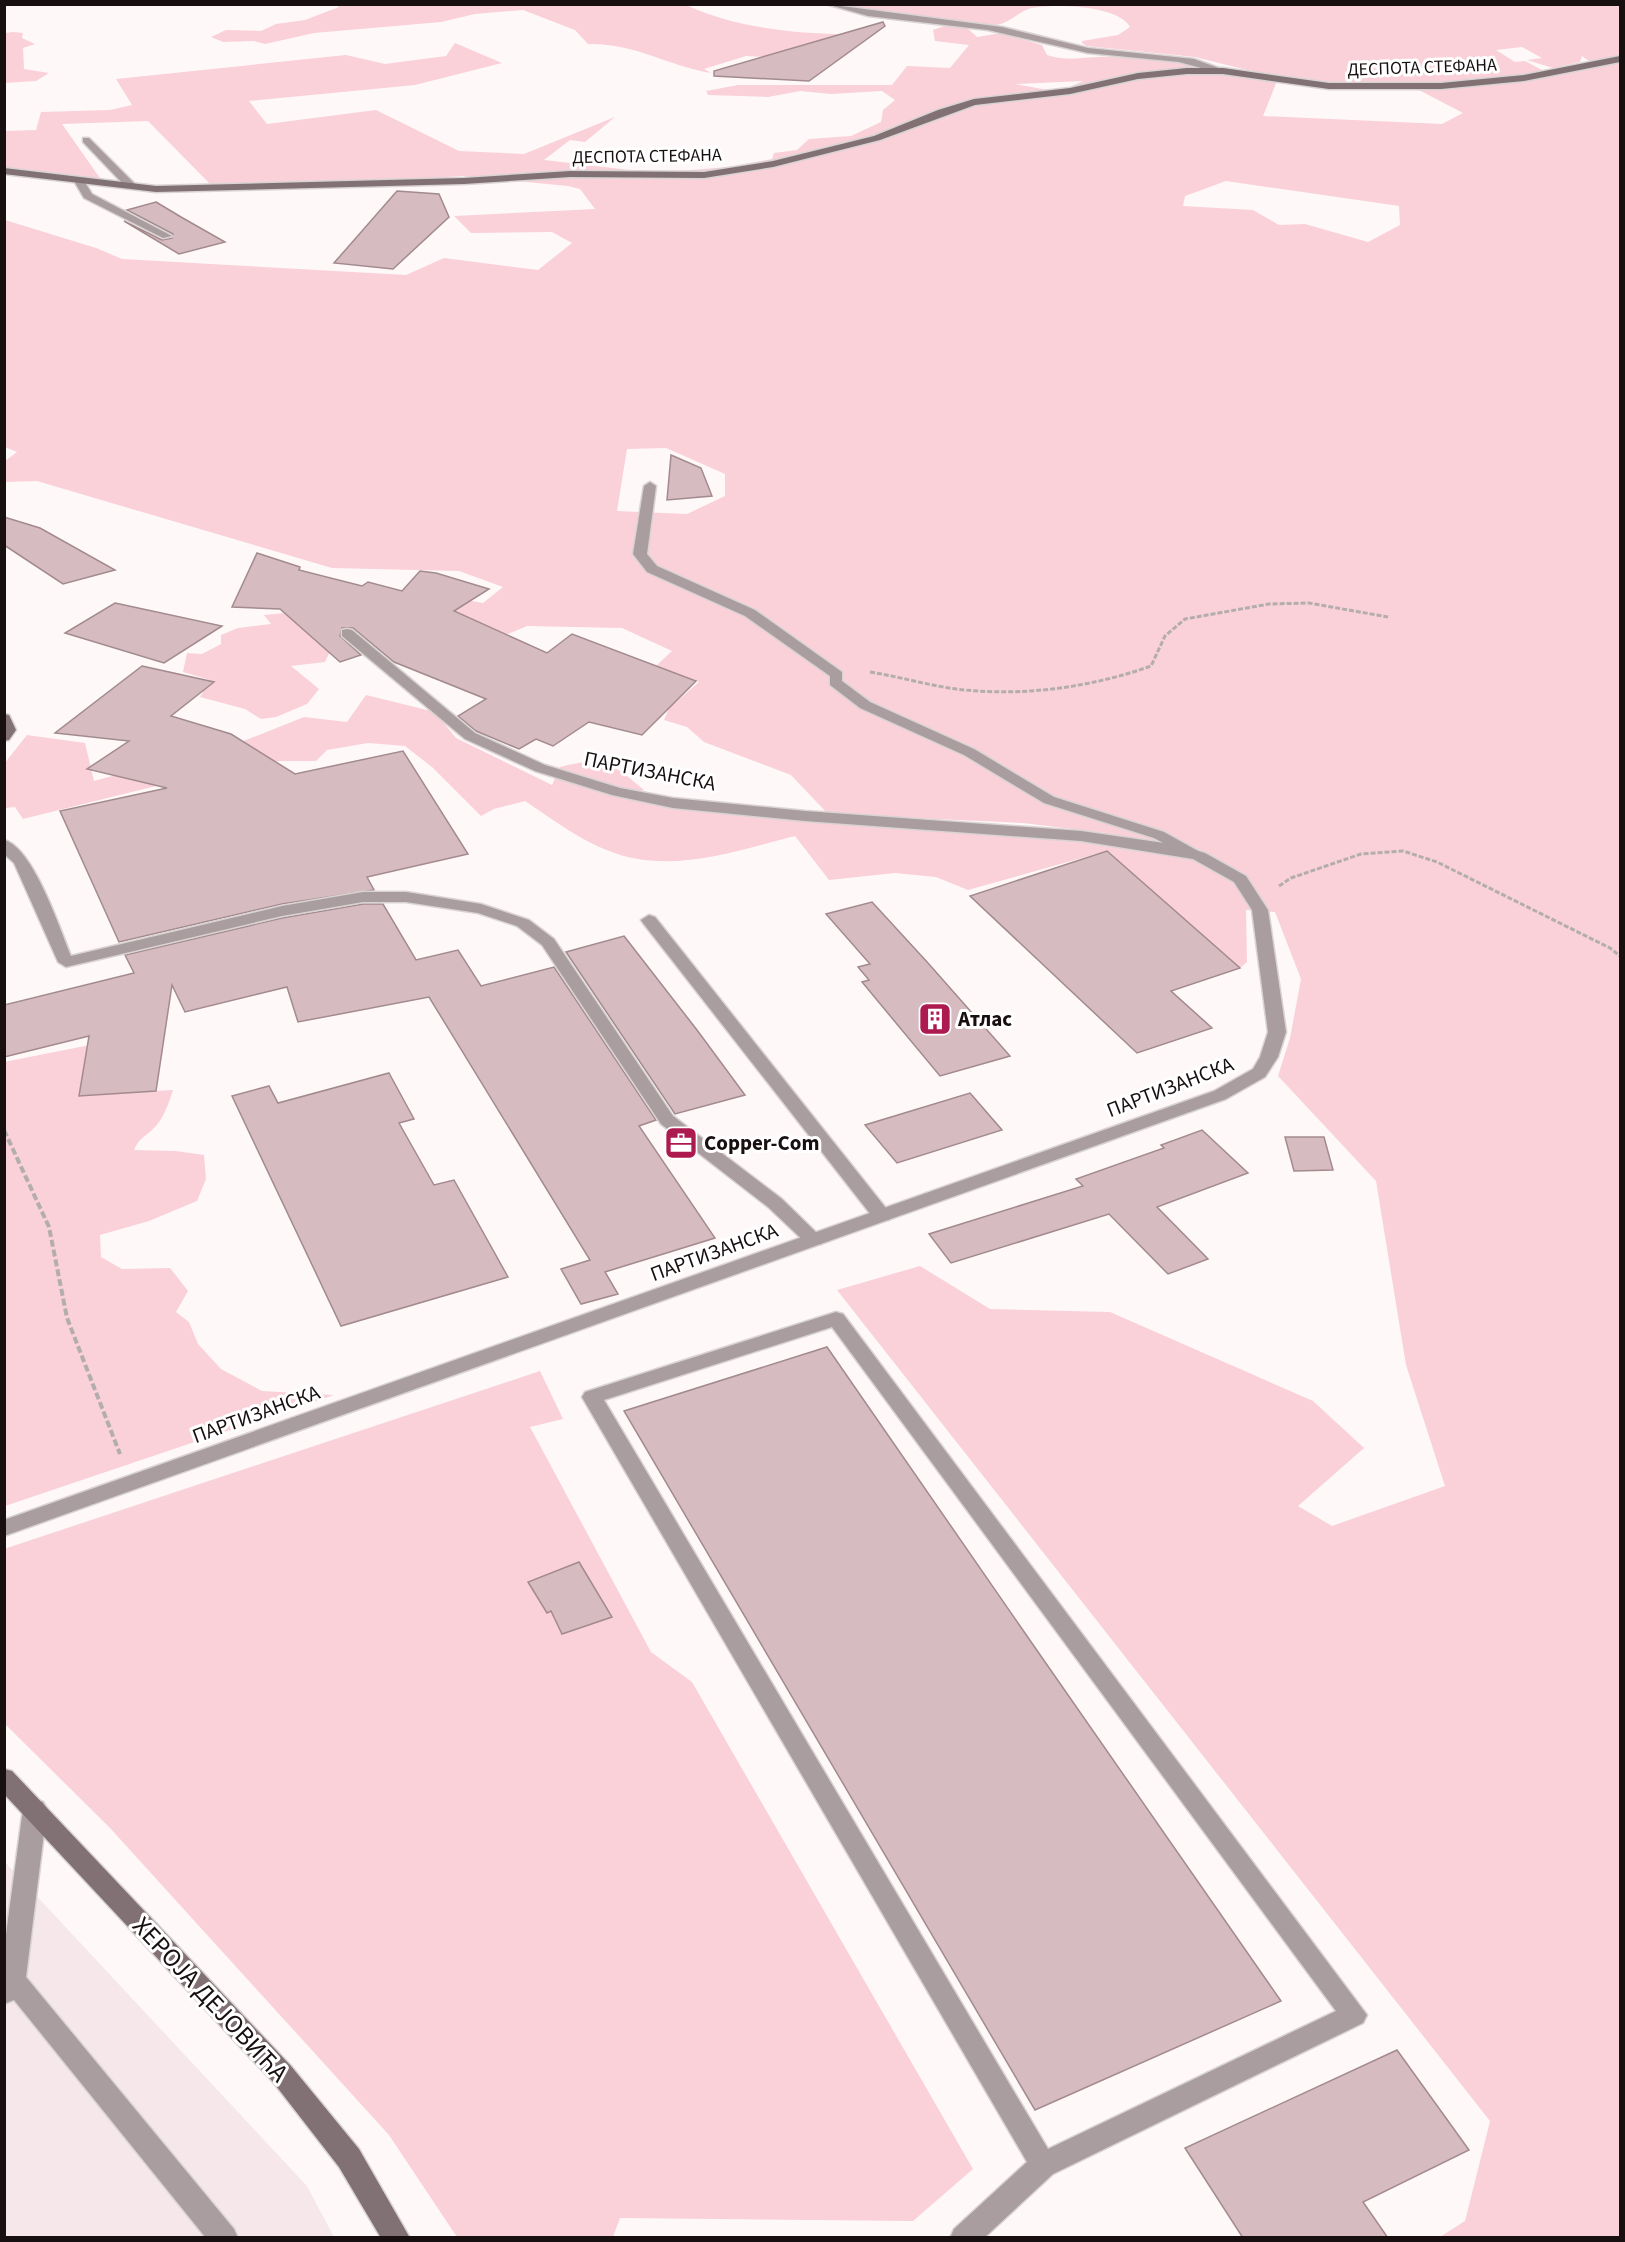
<svg xmlns="http://www.w3.org/2000/svg" width="1625" height="2242" viewBox="0 0 1625 2242" font-family="'Source Sans 3',sans-serif">
	<style>
		.built { fill: #f6e8ea }
		.green { fill: #fad1d8; fill-rule: evenodd }
		.building { fill: #d6bcc0; stroke: #a28a8e; stroke-width: 1.5 }
		.lines { fill: none; stroke-linecap: round; stroke-linejoin: round }
		.lane-casing { stroke: #d9d3d4; stroke-width: 3 }
		.street-casing { stroke: #d9d3d4; stroke-width: 3 }
		.secondary-casing { stroke: #d9d3d4; stroke-width: 3 }
		.path-far1 { stroke: #b4adae; stroke-width: 3; stroke-dasharray: 5 2; stroke-linecap: butt }
		.path { stroke: #b4adae; stroke-width: 4; stroke-dasharray: 7 3; stroke-linecap: butt }
		.lane { fill: #a99d9f; fill-rule: evenodd }
		.street { fill: #a99d9f; fill-rule: evenodd }
		.secondary { fill: #817174; fill-rule: evenodd }
		.labels { text-anchor: middle; stroke-width: 6; stroke-linejoin: round; paint-order: stroke }
		.far-street-label { font-size: 18px; fill: #170f10; stroke: #fff }
		.street-label { font-size: 21px; fill: #170f10; stroke: #fff }
		.poi-label { font-size: 21px; font-weight: bold; fill: #170f10; stroke: #fff; text-anchor: start }
		.near-street-label { font-size: 26px; fill: #170f10; stroke: #fff }
	</style>
	<rect width="100%" height="100%" fill="#fef8f9"/>
	<path class="built" d="M 4,1861 L 307,2186 L 334,2237 L 5,2237 Z"/>
	<g class="green">
		<path d="M 336,4 L 686,5 C 744,32 811,34 874,35 L 855,41 L 821,60 L 746,56 L 704,69 L 711,73 C 665,65 635,43 588,44 L 575,30 L 523,10 L 475,14 L 441,22 L 314,33 L 265,44 L 254,41 L 223,42 L 211,37 L 226,30 L 261,31 L 276,24 L 305,20 L 339,7 Z"/>
		<path d="M 832,5 L 1620,5 L 1620,57 L 1589,61 L 1582,56 L 1580,62 L 1553,68 L 1527,60 L 1542,58 L 1522,47 L 1496,50 L 1515,62 L 1525,61 L 1542,70 L 1522,76 L 1474,83 L 1381,85 L 1327,84 L 1271,76 L 1195,57 L 1087,46 L 1082,43 L 1082,41 L 1118,35 L 1130,27 C 1119,5 1049,3 1028,9 C 1016,14 1008,24 995,25 L 875,17 Z"/>
		<path d="M 944,26 L 965,26 L 977,37 L 1001,33 L 1042,45 L 1047,55 C 1067,61 1076,58 1097,57 C 1118,56 1141,59 1162,61 C 1201,64 1238,77 1277,81 L 1263,116 L 1442,124 L 1463,113 L 1417,89 L 1503,84 L 1585,66 L 1620,61 L 1620,2237 L 1440,2237 L 1465,2221 L 1490,2121 L 837,1290 L 920,1266 L 990,1309 L 1110,1312 L 1313,1401 L 1364,1448 L 1298,1506 L 1332,1526 L 1445,1486 L 1406,1365 L 1376,1181 L 1278,1076 L 1290,1038 L 1301,979 L 1275,912 L 1246,910 L 1247,962 L 1240,968 L 1107,851 L 968,890 L 936,877 L 895,873 L 829,880 L 795,836 C 735,851 669,875 609,851 C 578,839 552,819 525,801 L 494,809 L 481,816 L 432,767 L 405,746 L 368,743 L 327,750 L 316,761 L 280,761 L 221,771 L 211,754 L 304,717 L 347,722 L 366,695 L 435,712 L 456,738 L 552,785 L 560,767 C 603,756 611,762 644,790 L 622,799 L 1058,840 L 1105,833 L 1023,823 L 828,814 L 791,775 L 704,742 L 687,727 L 664,720 L 669,708 L 699,682 L 656,666 L 672,651 L 622,628 L 527,626 L 466,652 L 434,594 L 483,603 L 503,587 L 459,571 L 332,568 L 37,481 L 5,482 L 5,461 L 17,452 L 5,447 L 5,220 L 96,248 L 122,259 L 406,275 L 444,258 L 538,270 L 572,243 L 552,232 L 471,233 L 454,216 L 595,209 L 580,189 L 568,186 L 463,176 L 375,181 L 210,184 L 148,121 L 62,124 L 102,181 L 5,171 L 4,131 L 36,130 L 41,112 L 110,110 L 132,105 L 116,79 L 346,55 L 385,64 L 446,56 L 455,43 L 502,63 L 415,85 L 249,101 L 267,124 L 376,110 L 459,151 L 524,154 L 615,117 L 585,142 L 570,140 L 544,160 L 655,173 L 728,167 L 772,159 L 774,153 L 797,150 L 809,139 L 851,136 L 881,122 L 883,110 L 895,100 L 882,91 L 831,94 L 800,91 L 768,97 L 708,95 L 706,91 L 738,85 L 892,85 L 907,66 L 950,68 L 969,45 L 935,41 L 933,30 ZM 1083,81 L 1059,92 L 1015,84 ZM 1226,181 L 1399,206 L 1400,225 L 1368,242 L 1305,224 L 1279,225 L 1253,210 L 1183,206 L 1185,196 ZM 666,448 L 725,474 L 725,496 L 687,514 L 617,511 L 627,449 Z"/>
		<path d="M 13,32 L 23,33 L 22,38 L 35,44 L 23,48 L 24,69 L 49,73 L 36,81 L 5,83 L 5,33 Z"/>
		<path d="M 285,613 L 335,641 L 325,662 L 291,666 L 319,689 L 307,704 L 276,717 L 261,719 L 245,709 L 200,697 L 210,680 L 183,672 L 187,653 L 202,654 L 221,644 L 221,635 L 238,628 L 271,624 L 264,615 Z"/>
		<path d="M 27,735 L 85,743 L 94,781 L 152,765 L 180,780 L 23,819 L 15,807 L 5,808 L 4,764 Z"/>
		<path d="M 95,1044 L 106,1055 L 83,1071 L 79,1095 L 173,1090 C 169,1103 163,1120 153,1129 C 145,1137 139,1138 134,1150 L 176,1151 L 204,1155 L 206,1179 L 197,1201 L 149,1221 L 100,1235 L 101,1257 L 122,1269 L 170,1268 L 188,1291 L 176,1312 L 189,1322 L 198,1344 L 221,1369 L 262,1391 L 334,1395 L 5,1506 L 4,1062 Z"/>
		<path d="M 540,1371 L 563,1419 L 530,1427 L 651,1652 L 692,1682 L 973,2169 L 913,2221 L 620,2218 L 613,2237 L 457,2237 L 389,2135 L 110,1828 L 5,1724 L 4,1549 Z"/>
	</g>
	<g class="building">
		<path d="M 883,22 L 885,26 L 809,81 L 714,76 L 714,71 Z"/>
		<path d="M 397,191 L 439,194 L 449,217 L 393,269 L 334,263 Z"/>
		<path d="M 156,202 L 181,217 L 225,242 L 179,254 L 124,221 L 162,240 L 172,238 L 173,234 L 127,210 Z"/>
		<path d="M 671,455 L 701,468 L 712,496 L 667,500 Z"/>
		<path d="M 4,517 L 40,528 L 115,570 L 63,584 L 4,545 Z"/>
		<path d="M 257,553 L 300,567 L 299,570 L 362,586 L 368,582 L 402,591 L 420,571 L 436,573 L 489,589 L 454,611 L 547,653 L 572,634 L 696,681 L 642,735 L 589,722 L 553,746 L 536,739 L 519,749 L 476,731 L 458,716 L 486,699 L 394,662 L 353,628 L 342,628 L 340,636 L 361,655 L 340,662 L 280,609 L 232,607 Z"/>
		<path d="M 115,603 L 222,626 L 164,663 L 65,633 Z"/>
		<path d="M 142,666 L 214,682 L 171,716 L 231,734 L 295,774 L 403,751 L 468,854 L 367,877 L 374,890 L 282,904 L 119,942 L 60,811 L 167,788 L 87,769 L 129,741 L 55,733 Z"/>
		<path d="M 1107,851 L 1240,968 L 1171,991 L 1212,1028 L 1137,1053 L 970,896 Z"/>
		<path d="M 872,902 L 928,963 L 1010,1056 L 940,1076 L 862,982 L 869,980 L 858,967 L 870,964 L 826,914 Z"/>
		<path d="M 363,904 L 383,904 L 416,960 L 458,950 L 481,986 L 554,967 L 656,1120 L 639,1126 L 715,1238 L 605,1272 L 618,1294 L 581,1304 L 561,1269 L 590,1260 L 429,997 L 298,1022 L 287,987 L 185,1012 L 172,985 L 156,1091 L 79,1096 L 89,1036 L 4,1057 L 4,1005 L 134,973 L 125,955 L 282,918 Z"/>
		<path d="M 624,936 L 697,1030 L 745,1095 L 675,1114 L 566,952 Z"/>
		<path d="M 389,1073 L 414,1119 L 399,1123 L 434,1185 L 454,1180 L 508,1277 L 341,1326 L 232,1096 L 269,1086 L 278,1103 Z"/>
		<path d="M 970,1093 L 1002,1130 L 897,1163 L 865,1125 Z"/>
		<path d="M 1202,1130 L 1248,1173 L 1157,1207 L 1208,1259 L 1168,1274 L 1109,1214 L 951,1263 L 929,1234 L 1083,1186 L 1076,1179 L 1164,1148 L 1161,1145 Z"/>
		<path d="M 1285,1137 L 1324,1137 L 1333,1170 L 1294,1171 Z"/>
		<path d="M 827,1347 L 1036,1649 L 1281,2001 L 1035,2110 L 624,1411 Z"/>
		<path d="M 579,1562 L 612,1617 L 562,1634 L 551,1611 L 547,1613 L 528,1582 Z"/>
		<path d="M 1397,2050 L 1469,2150 L 1363,2202 L 1388,2238 L 1243,2238 L 1185,2148 Z"/>
	</g>
	<g class="lines">
		<g class="lane-casing">
			<g id="lane">
				<path d="M 83,138 L 89,138 L 135,184 L 135,188 L 127,188 L 83,142 Z"/>
				<path d="M 79,178 L 83,179 L 92,194 L 172,236 L 163,238 L 84,198 L 74,181 Z"/>
				<path d="M 650,482 L 656,486 L 647,554 L 657,566 L 755,610 L 842,672 L 842,681 L 870,702 L 974,749 L 1054,797 L 1164,832 L 1207,856 L 1205,859 L 1193,859 L 1154,838 L 1044,803 L 964,755 L 860,708 L 830,685 L 830,676 L 745,616 L 647,572 L 633,554 L 644,486 Z"/>
				<path d="M 4,840 C 33,847 60,929 71,956 L 282,906 L 363,892 L 406,892 L 481,904 L 529,920 L 554,939 L 673,1116 L 782,1199 L 824,1240 L 821,1244 L 807,1244 L 768,1207 L 661,1124 L 542,945 L 517,926 L 478,913 L 406,902 L 363,902 L 282,916 L 66,967 L 58,962 L 14,863 L 4,854 Z"/>
				<path d="M 649,915 L 655,917 L 889,1212 L 891,1216 L 889,1220 L 875,1220 L 643,923 L 641,920 Z"/>
				<path d="M 836,1312 L 843,1314 L 1367,2015 L 1363,2023 L 1053,2174 L 984,2238 L 950,2238 L 954,2229 L 1027,2162 L 582,1397 L 585,1392 ZM 832,1327 L 1336,2011 L 1048,2149 L 604,1400 Z"/>
				<path d="M 35,1799 L 43,1802 L 47,1809 L 26,1977 L 234,2229 L 238,2238 L 206,2238 L 14,2000 L 4,2004 L 4,1949 L 23,1809 L 27,1802 Z"/>
			</g>
		</g>
		<g class="street-casing">
			<g id="street">
				<path d="M 826,4 L 1002,27 L 1088,48 L 1194,59 L 1227,71 L 1223,74 L 1179,62 L 1088,53 L 988,30 L 868,16 Z"/>
				<path d="M 347,629 L 352,630 L 475,733 L 545,765 L 620,788 L 673,798 L 805,811 L 1081,831 L 1178,845 L 1205,853 L 1246,876 L 1268,910 L 1286,1032 L 1278,1057 L 1265,1077 L 1226,1099 L 4,1536 L 4,1520 L 1214,1091 L 1253,1069 L 1260,1057 L 1268,1032 L 1252,910 L 1234,882 L 1193,859 L 1081,841 L 805,821 L 673,808 L 612,795 L 535,771 L 465,739 L 342,636 L 342,630 Z"/>
			</g>
		</g>
		<g class="secondary-casing">
			<g id="secondary">
				<path d="M 1620,56 L 1620,62 L 1524,81 L 1441,89 L 1329,89 L 1223,74 L 1187,74 L 1138,79 L 1070,94 L 975,105 L 880,140 L 773,167 L 704,178 L 570,177 L 464,184 L 156,192 L 4,174 L 4,168 L 156,186 L 464,178 L 570,171 L 704,172 L 773,161 L 874,136 L 938,110 L 974,99 L 1070,88 L 1138,73 L 1187,68 L 1223,68 L 1329,83 L 1441,83 L 1524,75 Z"/>
				<path d="M 4,714 L 9,715 L 16,730 L 9,740 L 4,741 Z"/>
				<path d="M 4,1769 L 12,1771 L 291,2066 L 359,2149 L 410,2238 L 381,2238 L 339,2167 L 273,2082 L 4,1794 Z"/>
			</g>
		</g>
		<g class="path-far1">
			<path d="M 870,672 C 902,677 933,687 965,690 C 1027,696 1092,687 1151,666 L 1165,636 L 1185,619 L 1269,604 L 1309,603 L 1388,617"/>
			<path d="M 1279,886 L 1291,878 L 1361,854 L 1403,851 L 1437,862 L 1610,948 L 1620,956"/>
		</g>
		<path class="path" d="M 4,1130 L 49,1227 L 67,1318 L 120,1454"/>
		<use href="#lane" class="lane"/>
		<use href="#street" class="street"/>
		<use href="#secondary" class="secondary"/>
	</g>
	<defs>
		<g id="building-square" transform="scale(1.725)"><rect x="-9" y="-9" width="18" height="18" rx="4" fill="#ac1a4f" stroke="#fff"/><path d="M-4-6H4V6H1V3H-1V6H-4ZM-2.5-4.3h1.7v1.8h-1.7ZM.8-4.3h1.7v1.8H.8ZM-2.5-1h1.7V.8h-1.7ZM.8-1h1.7V.8H.8Z" fill="#fff"/></g>
		<g id="office-square" transform="scale(1.725)"><rect x="-9" y="-9" width="18" height="18" rx="4" fill="#ac1a4f" stroke="#fff"/><path d="M-6-3h4V-5.5h4V-3h4V5H-6ZM-1-4.5V-3h2v-1.5ZM-6 0V1H6V0Z" fill="#fff"/></g>
	</defs>
	<g fill-rule="evenodd">
		<use href="#building-square" x="935" y="1019"/>
		<use href="#office-square" x="681" y="1143"/>
	</g>
	<g class="labels">
		<g class="far-street-label">
			<text transform="translate(1422 67) rotate(-2)" y="6">ДЕСПОТА СТЕФАНА</text>
			<text transform="translate(647 156) rotate(-1)" y="6">ДЕСПОТА СТЕФАНА</text>
		</g>
		<g class="street-label">
			<text transform="translate(650 771) rotate(11)" y="7">ПАРТИЗАНСКА</text>
			<text transform="translate(1170 1087) rotate(-21)" y="7">ПАРТИЗАНСКА</text>
			<text transform="translate(714 1252) rotate(-20)" y="7">ПАРТИЗАНСКА</text>
			<text transform="translate(256 1414) rotate(-20)" y="7">ПАРТИЗАНСКА</text>
		</g>
		<g class="poi-label">
			<text x="958" y="1026">Атлас</text>
			<text x="704" y="1150">Copper-Com</text>
		</g>
		<g class="near-street-label">
			<text transform="translate(211 1999) rotate(47)" y="9">ХЕРОЈА ДЕЈОВИЋА</text>
		</g>
	</g>
	<rect width="1625" height="2242" fill="none" stroke="#170f10" stroke-width="12"/>
</svg>
